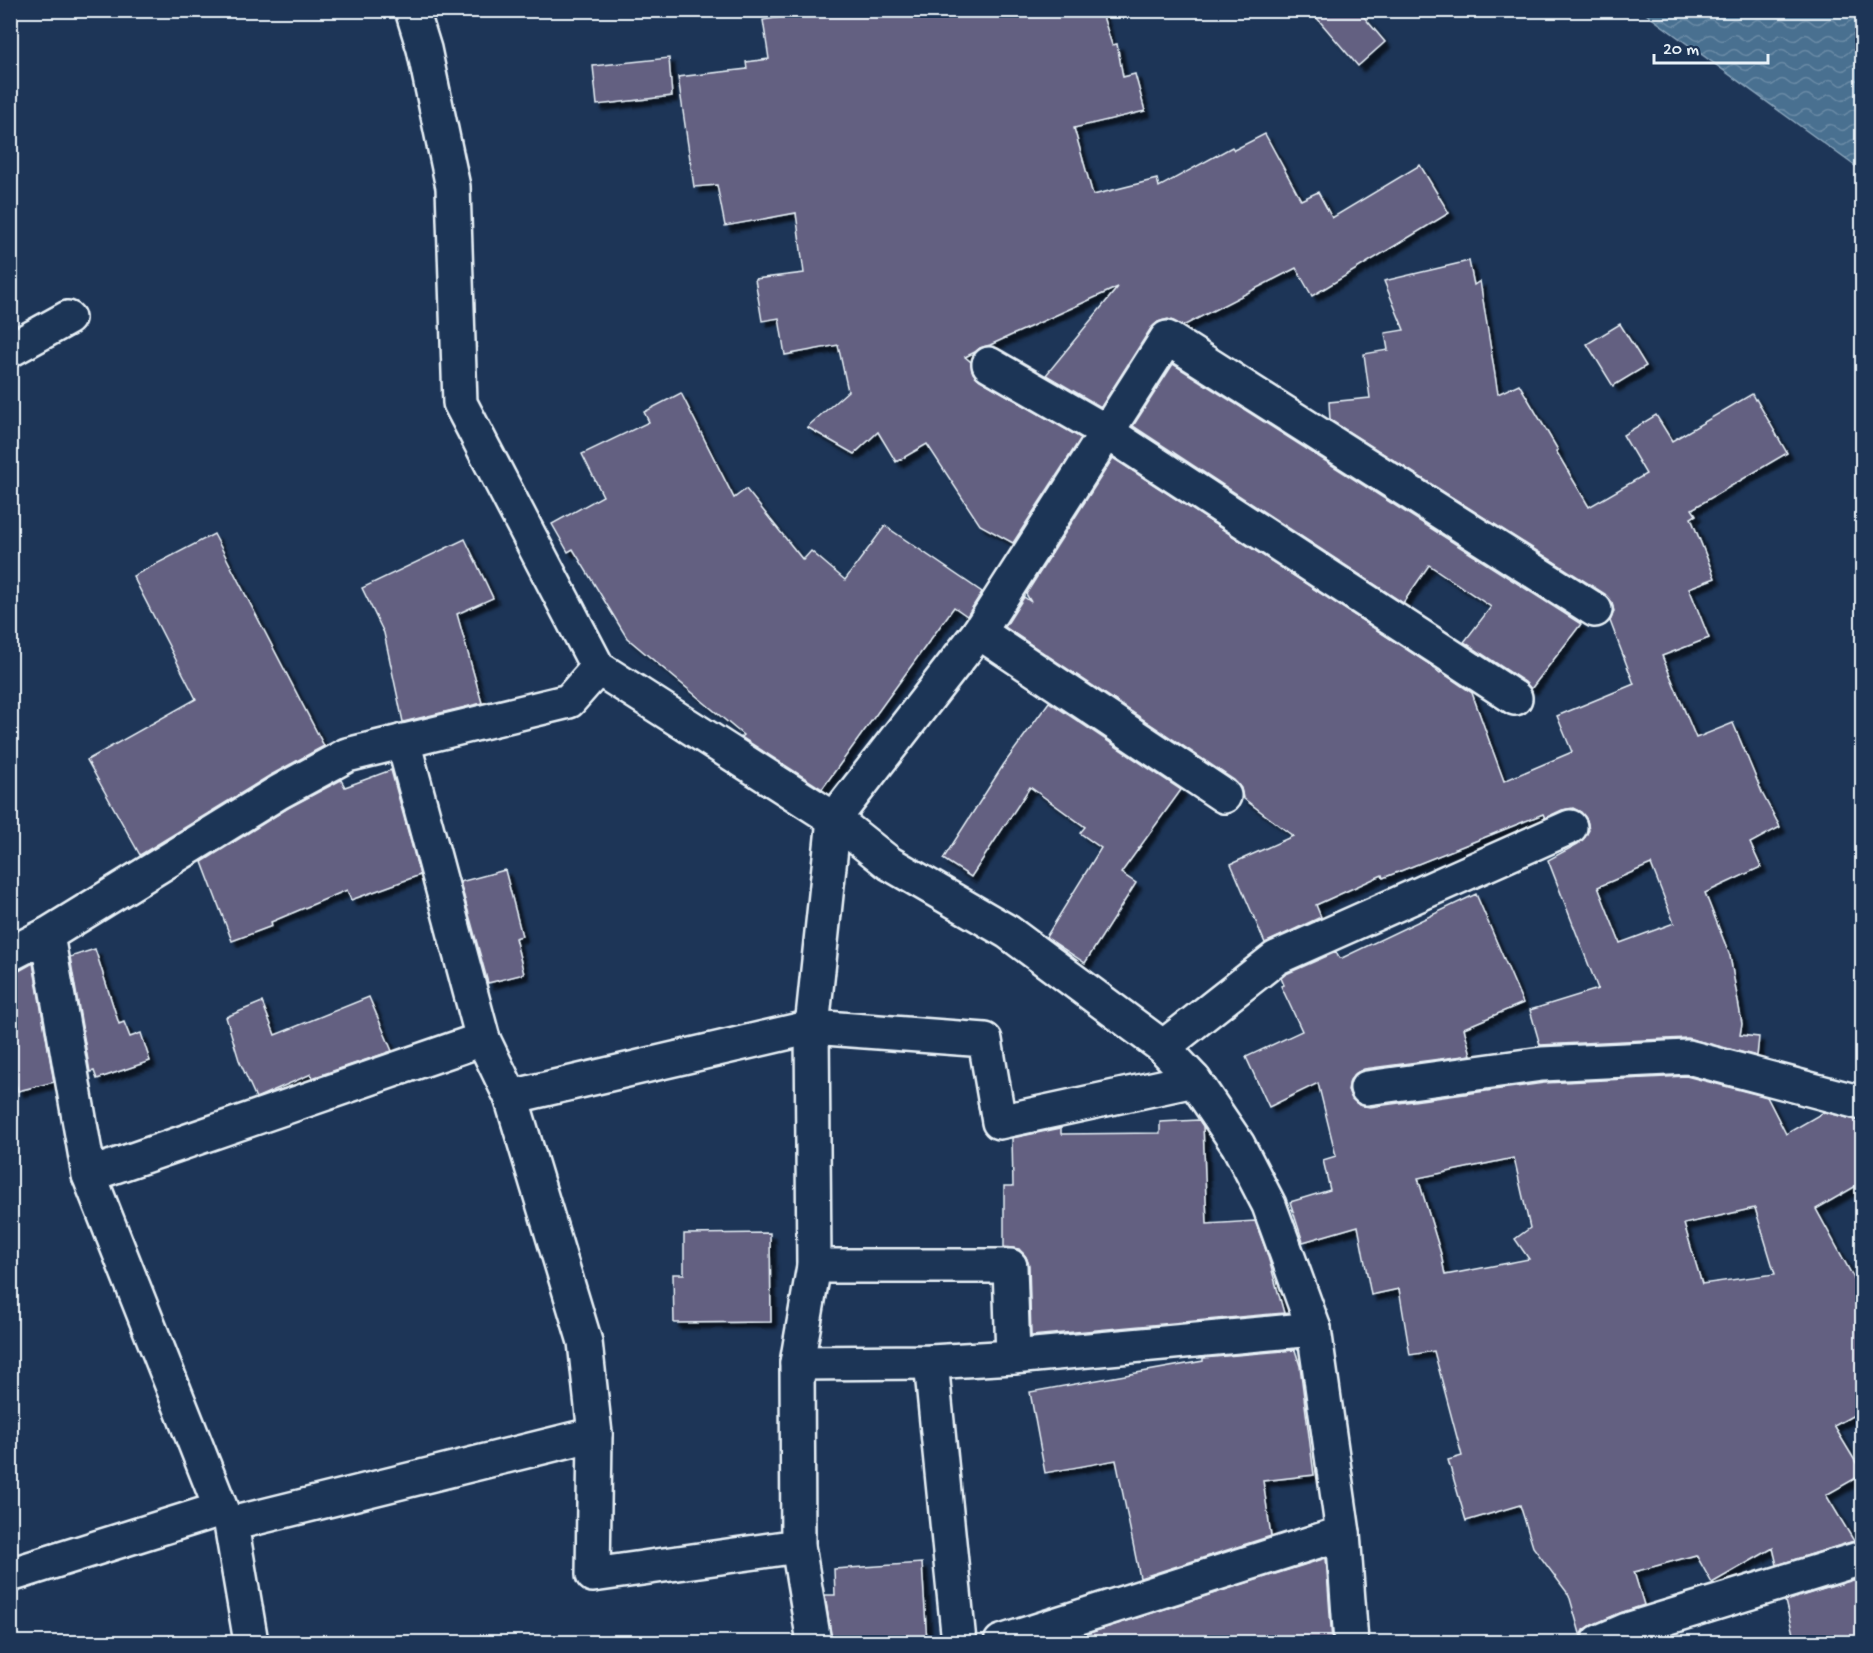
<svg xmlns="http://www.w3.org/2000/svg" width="1873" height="1653" viewBox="0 0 1873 1653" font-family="'Gochi Hand',sans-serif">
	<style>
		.water { fill: url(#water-waves); stroke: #88a3ba; stroke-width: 1.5 }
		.building { fill: #636181; stroke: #e8f1f8; stroke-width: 1.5; fill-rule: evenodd; filter: url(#shadow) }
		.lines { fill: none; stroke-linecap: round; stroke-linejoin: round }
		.street-casing { stroke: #e8f1f8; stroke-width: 38 }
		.secondary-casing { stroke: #e8f1f8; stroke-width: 38 }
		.street { stroke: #1d3557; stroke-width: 33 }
		.secondary { stroke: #1d3557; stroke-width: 33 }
	</style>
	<defs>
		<pattern id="water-waves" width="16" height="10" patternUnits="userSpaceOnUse" patternTransform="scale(1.5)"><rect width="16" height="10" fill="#486f90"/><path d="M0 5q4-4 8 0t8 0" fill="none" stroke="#6b8ba6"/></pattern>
		<filter id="shadow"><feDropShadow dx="5.5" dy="5.5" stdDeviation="1.5" flood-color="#0009"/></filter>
	</defs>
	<rect width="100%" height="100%" fill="#1d3557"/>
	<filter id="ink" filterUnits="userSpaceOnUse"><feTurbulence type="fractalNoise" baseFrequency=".0167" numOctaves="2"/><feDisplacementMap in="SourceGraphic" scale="12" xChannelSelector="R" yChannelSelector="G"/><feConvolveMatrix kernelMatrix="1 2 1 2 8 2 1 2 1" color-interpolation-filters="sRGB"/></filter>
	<g filter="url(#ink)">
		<path class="water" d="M 1642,11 L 1862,11 L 1862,171 Z"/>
		<g class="building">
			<path d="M 825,10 L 1101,10 L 1112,45 L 1117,44 L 1123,77 L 1135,74 L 1145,111 L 1074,128 L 1093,195 L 1157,179 L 1159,187 L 1232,147 L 1234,150 L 1265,134 L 1301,200 L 1318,192 L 1332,218 L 1420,165 L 1449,213 L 1312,296 L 1296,268 L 1183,326 L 1168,319 L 1158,322 L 1151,328 L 1101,407 L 1046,375 L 1118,287 L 990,345 L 980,348 L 975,352 L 965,357 L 971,362 L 973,373 L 980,380 L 1081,438 L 1013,543 L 980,525 L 927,444 L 896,462 L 878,432 L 854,454 L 807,427 L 848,391 L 838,345 L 785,355 L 779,318 L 762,321 L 755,279 L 804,273 L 796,213 L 725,226 L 717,185 L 694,187 L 678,77 L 747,69 L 746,62 L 769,59 L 763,20 Z"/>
			<path d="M 1310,10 L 1358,10 L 1385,42 L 1358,66 Z"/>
			<path d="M 669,58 L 672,96 L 597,105 L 593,66 Z"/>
			<path d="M 1469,261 L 1474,285 L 1480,281 L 1498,394 L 1519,384 L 1558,450 L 1556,451 L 1589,507 L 1646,474 L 1623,435 L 1656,415 L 1672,441 L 1752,394 L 1755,400 L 1756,399 L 1787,453 L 1692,509 L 1696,515 L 1691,518 L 1715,578 L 1689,588 L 1709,638 L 1662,656 L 1696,738 L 1733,723 L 1763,795 L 1780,827 L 1750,843 L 1761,867 L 1705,893 L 1730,956 L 1742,1024 L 1740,1035 L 1759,1037 L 1757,1056 L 1687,1038 L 1540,1045 L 1530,1010 L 1598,989 L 1548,860 L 1578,844 L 1585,837 L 1589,830 L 1587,820 L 1581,812 L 1573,808 L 1562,810 L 1545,818 L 1543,814 L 1383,878 L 1382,875 L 1316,905 L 1321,917 L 1265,943 L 1231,864 L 1293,836 L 1243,798 L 1241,788 L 1234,780 L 1005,627 L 1024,597 L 1031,602 L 1026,594 L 1113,458 L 1426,662 L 1440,673 L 1441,672 L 1472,693 L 1490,743 L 1489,744 L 1490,743 L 1504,781 L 1572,752 L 1557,716 L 1634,684 L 1610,621 L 1614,611 L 1611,601 L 1605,594 L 1330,420 L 1329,402 L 1370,398 L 1364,354 L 1388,350 L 1385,333 L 1404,330 L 1384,281 ZM 1651,864 L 1674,923 L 1620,943 L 1598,887 Z"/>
			<path d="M 1620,324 L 1646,366 L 1613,386 L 1587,344 Z"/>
			<path d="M 1173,364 L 1581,624 L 1531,689 L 1525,682 L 1464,642 L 1491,607 L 1429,565 L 1403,603 L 1133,426 Z"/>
			<path d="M 681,393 L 734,498 L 746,489 L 803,560 L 811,551 L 845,580 L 885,526 L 982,592 L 967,616 L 954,607 L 822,789 L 741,737 L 743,735 L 627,638 L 573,549 L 568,552 L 552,524 L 603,496 L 582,454 L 649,422 L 644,412 Z"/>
			<path d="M 214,534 L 324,746 L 269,776 L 140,855 L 87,760 L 196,699 L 133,576 Z"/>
			<path d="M 465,539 L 493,598 L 457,614 L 482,703 L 403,722 L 384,633 L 362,588 Z"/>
			<path d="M 1049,702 L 1181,790 L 1121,873 L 1136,883 L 1085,963 L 1046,937 L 1101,848 L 1080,833 L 1085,827 L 1030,787 L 971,877 L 943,859 L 1004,764 Z"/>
			<path d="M 391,770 L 420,875 L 351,900 L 347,890 L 271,922 L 272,926 L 232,941 L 202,862 L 288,808 L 341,780 L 345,787 Z"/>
			<path d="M 505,870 L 522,936 L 515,938 L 524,974 L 488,983 L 460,882 Z"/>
			<path d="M 1476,894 L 1523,1003 L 1464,1028 L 1471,1055 L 1364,1069 L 1356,1073 L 1350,1080 L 1348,1090 L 1352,1099 L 1359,1105 L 1370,1107 L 1544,1083 L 1686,1076 L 1767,1097 L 1786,1134 L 1824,1112 L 1860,1121 L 1863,1125 L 1863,1182 L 1816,1209 L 1863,1295 L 1863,1410 L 1834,1426 L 1863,1474 L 1826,1495 L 1854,1541 L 1777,1565 L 1773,1548 L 1712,1583 L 1696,1555 L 1634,1572 L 1644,1605 L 1620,1613 L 1592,1625 L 1584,1630 L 1581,1637 L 1569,1595 L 1533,1547 L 1520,1505 L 1466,1521 L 1448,1460 L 1462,1456 L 1434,1351 L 1410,1355 L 1399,1289 L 1371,1295 L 1358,1226 L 1303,1242 L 1290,1202 L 1330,1190 L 1323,1160 L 1336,1156 L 1318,1083 L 1269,1107 L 1246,1057 L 1302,1031 L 1281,986 L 1284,985 L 1281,978 L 1286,974 L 1336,952 L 1339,958 L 1342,958 ZM 1514,1158 L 1530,1228 L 1515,1239 L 1529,1259 L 1445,1275 L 1441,1254 L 1418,1178 ZM 1755,1208 L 1775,1274 L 1702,1284 L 1684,1224 Z"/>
			<path d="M 95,949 L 119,1024 L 124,1022 L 130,1037 L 141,1033 L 150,1061 L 97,1079 L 94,1071 L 90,1072 L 70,957 Z"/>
			<path d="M 33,963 L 54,1082 L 18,1091 L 10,1064 L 10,972 L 19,971 Z"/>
			<path d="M 369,997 L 392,1051 L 312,1078 L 311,1074 L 256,1098 L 239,1060 L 226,1017 L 262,1002 L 275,1035 Z"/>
			<path d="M 1199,1120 L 1203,1126 L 1207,1224 L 1255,1221 L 1267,1253 L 1284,1313 L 1031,1336 L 1029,1265 L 1026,1257 L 1019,1249 L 1004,1247 L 1004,1186 L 1013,1186 L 1012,1138 L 1061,1128 L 1061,1134 L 1160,1133 L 1160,1122 Z"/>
			<path d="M 770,1233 L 771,1322 L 674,1323 L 673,1274 L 684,1274 L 684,1234 Z"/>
			<path d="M 1295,1350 L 1300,1366 L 1314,1475 L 1263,1481 L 1271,1536 L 1140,1578 L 1116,1460 L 1045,1473 L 1030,1392 L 1203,1361 L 1203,1358 Z"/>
			<path d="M 1326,1558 L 1332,1642 L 1061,1642 Z"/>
			<path d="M 922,1563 L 927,1642 L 832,1642 L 825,1595 L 835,1595 L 834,1569 Z"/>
			<path d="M 1863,1577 L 1863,1642 L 1795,1642 L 1785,1601 Z"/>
		</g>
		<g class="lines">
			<g class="street-casing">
				<g id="street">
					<path d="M 10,350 L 68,318"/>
					<path d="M 989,364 L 1107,432 L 1515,698"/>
					<path d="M 979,632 L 1224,796"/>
					<path d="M 403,741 L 483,1039"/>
					<path d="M 47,935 L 89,1175"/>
					<path d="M 10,954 L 47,935 L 279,792 L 347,755 L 569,701 L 598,668"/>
					<path d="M 1163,1047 L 1276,958 L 1570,827"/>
					<path d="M 1367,1088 L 1542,1064 L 1688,1057 L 1862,1103"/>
					<path d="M 511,1097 L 585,1342 L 595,1434"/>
					<path d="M 814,1266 L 1010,1266 L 1013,1357"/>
					<path d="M 931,1362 L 959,1642"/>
					<path d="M 797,1363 L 931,1362 L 1013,1357 L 1314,1329"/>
					<path d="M 10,1575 L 221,1509 L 89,1175 L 483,1039 L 511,1097 L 812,1027 L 985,1040 L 999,1122 L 1194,1080"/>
					<path d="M 251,1642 L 231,1524 L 595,1434 L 593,1575 L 798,1546"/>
					<path d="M 814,1642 L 798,1546 L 797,1363 L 814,1266 L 812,1027 L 834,819 L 979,632 L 1167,338 L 1595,610"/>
					<path d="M 1001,1642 L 1343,1533"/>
					<path d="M 1599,1642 L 1627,1630 L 1862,1558"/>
				</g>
			</g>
			<g class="secondary-casing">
				<path id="secondary" d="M 412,10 L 424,49 L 453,187 L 460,403 L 598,668 L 834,819 L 889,863 L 1008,932 L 1163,1047 L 1194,1080 L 1238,1145 L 1269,1205 L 1314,1329 L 1343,1533 L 1351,1642"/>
			</g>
			<use href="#street" class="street"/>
			<use href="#secondary" class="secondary"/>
		</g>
	</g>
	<rect width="1873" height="1653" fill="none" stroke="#1d3557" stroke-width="36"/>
	<rect x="18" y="18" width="1837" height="1617" fill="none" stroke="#e8f1f8" stroke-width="2" filter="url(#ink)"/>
	<path d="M1654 54v9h114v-9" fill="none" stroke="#e8f1f8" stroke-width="3"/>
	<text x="1663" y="54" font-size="18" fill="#e8f1f8" stroke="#1d3557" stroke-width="4.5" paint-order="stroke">20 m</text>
</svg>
